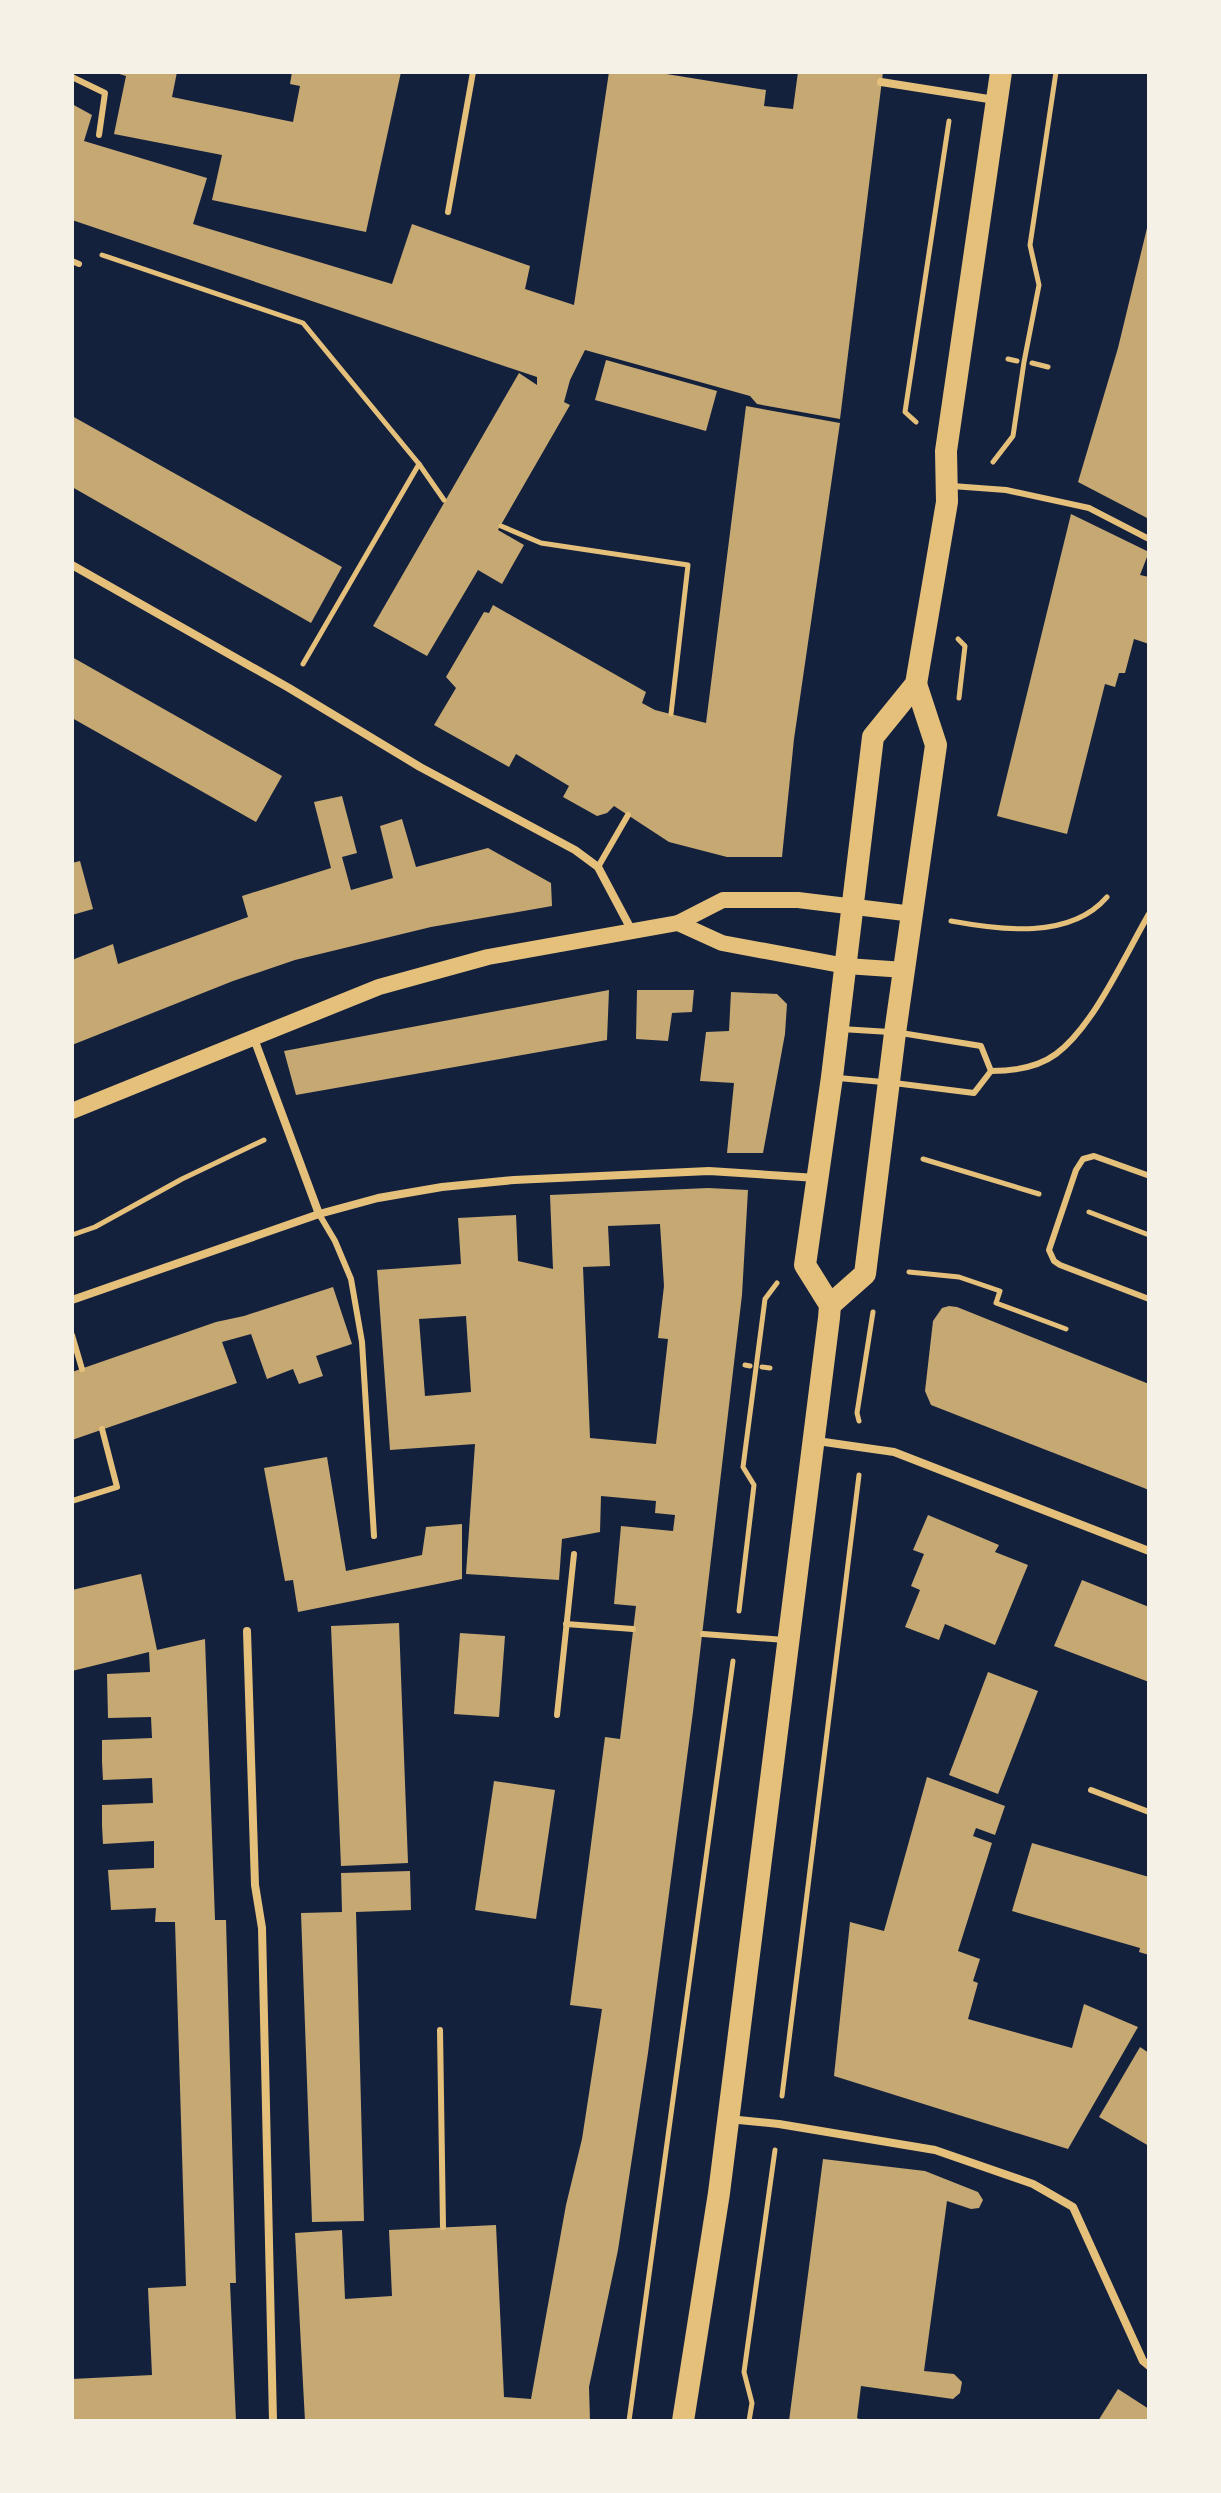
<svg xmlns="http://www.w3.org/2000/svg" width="1221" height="2493" viewBox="0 0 1221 2493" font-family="Arial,sans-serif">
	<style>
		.building { fill: #c6a872; fill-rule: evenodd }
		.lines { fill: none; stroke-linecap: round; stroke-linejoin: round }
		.path { stroke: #e5c07b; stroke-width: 5 }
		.service { stroke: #e5c07b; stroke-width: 6 }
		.minor { stroke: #e5c07b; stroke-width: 8 }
		.secondary { stroke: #e5c07b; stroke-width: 16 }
		.trunk { stroke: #e5c07b; stroke-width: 22 }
	</style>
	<rect width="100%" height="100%" fill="#14213d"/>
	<g class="building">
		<path d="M 113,72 L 177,72 L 172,97 L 293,122 L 300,86 L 290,84 L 292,72 L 401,72 L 366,232 L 212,200 L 222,155 L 114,134 L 126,76 Z"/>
		<path d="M 609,72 L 654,72 L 766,90 L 764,106 L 793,109 L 798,72 L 883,72 L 840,419 L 757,404 L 750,396 L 585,350 L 570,380 L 564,402 L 570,405 L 498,530 L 524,545 L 502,584 L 478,570 L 427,656 L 373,626 L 519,373 L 537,385 L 537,377 L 72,220 L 72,104 L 92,115 L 84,141 L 207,178 L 193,224 L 392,284 L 412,224 L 530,266 L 525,289 L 574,305 Z"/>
		<path d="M 1148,224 L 1149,224 L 1149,519 L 1078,482 L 1118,348 Z"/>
		<path d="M 606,360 L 717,391 L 706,431 L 595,400 Z"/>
		<path d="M 746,406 L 840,423 L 794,739 L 782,857 L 727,857 L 669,842 L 614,806 L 607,813 L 597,816 L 563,797 L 569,786 L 516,754 L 509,767 L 434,725 L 456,688 L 446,677 L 484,612 L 489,613 L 493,605 L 646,692 L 642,703 L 655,710 L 706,723 Z"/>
		<path d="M 72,416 L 342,567 L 311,623 L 72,487 Z"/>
		<path d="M 1071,514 L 1149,552 L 1140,575 L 1149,577 L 1149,644 L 1134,639 L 1125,673 L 1119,673 L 1115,687 L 1105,684 L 1067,834 L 997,816 Z"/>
		<path d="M 72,657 L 282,776 L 256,822 L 72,718 Z"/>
		<path d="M 342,796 L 357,853 L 342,857 L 351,890 L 393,878 L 380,826 L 402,819 L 416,867 L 488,848 L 551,883 L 552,906 L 431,927 L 295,960 L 233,981 L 72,1045 L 72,960 L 113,944 L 118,964 L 248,917 L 242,896 L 331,868 L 314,802 Z"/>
		<path d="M 80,861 L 93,909 L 72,915 L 72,863 Z"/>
		<path d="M 609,990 L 607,1040 L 296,1095 L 284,1051 Z"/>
		<path d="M 637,990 L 694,990 L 692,1012 L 672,1013 L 668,1041 L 636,1039 Z"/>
		<path d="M 731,992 L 777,994 L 787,1004 L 785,1034 L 763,1153 L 727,1153 L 734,1083 L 700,1081 L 706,1032 L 729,1031 Z"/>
		<path d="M 708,1188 L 748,1190 L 742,1295 L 693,1712 L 648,2053 L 618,2250 L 589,2387 L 590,2421 L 305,2421 L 295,2233 L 342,2230 L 345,2299 L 392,2296 L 389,2230 L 496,2225 L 504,2397 L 531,2399 L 566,2205 L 582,2139 L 602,2009 L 570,2005 L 605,1737 L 620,1739 L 636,1606 L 614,1604 L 621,1526 L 673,1531 L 675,1515 L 655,1513 L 656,1501 L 601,1496 L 600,1532 L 562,1539 L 559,1580 L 466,1574 L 475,1444 L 390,1450 L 377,1270 L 461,1264 L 458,1218 L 516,1215 L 518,1261 L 553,1269 L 550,1195 ZM 660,1224 L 664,1286 L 658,1338 L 668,1339 L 656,1444 L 590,1438 L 583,1267 L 610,1266 L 608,1226 ZM 466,1316 L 471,1392 L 425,1396 L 419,1319 Z"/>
		<path d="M 333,1287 L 352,1344 L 316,1356 L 323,1376 L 299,1384 L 293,1369 L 267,1379 L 251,1334 L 222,1342 L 237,1383 L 72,1440 L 72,1372 L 216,1322 L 244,1316 Z"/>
		<path d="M 949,1306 L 957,1307 L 1149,1384 L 1149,1490 L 931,1405 L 925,1391 L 933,1321 L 942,1308 Z"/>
		<path d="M 327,1457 L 346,1571 L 422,1555 L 426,1527 L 462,1524 L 462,1579 L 298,1612 L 293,1580 L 285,1581 L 264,1468 Z"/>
		<path d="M 928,1515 L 999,1545 L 995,1552 L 1028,1565 L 995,1645 L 945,1624 L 939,1640 L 905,1627 L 920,1590 L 911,1586 L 924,1554 L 913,1550 Z"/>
		<path d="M 141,1574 L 157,1650 L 205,1639 L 215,1920 L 226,1920 L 235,2250 L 236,2283 L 230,2283 L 236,2421 L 72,2421 L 72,2379 L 152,2375 L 148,2288 L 186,2286 L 175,1922 L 155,1922 L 156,1908 L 111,1910 L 108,1870 L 154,1868 L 154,1841 L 103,1844 L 102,1825 L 102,1805 L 153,1803 L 152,1778 L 103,1780 L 102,1762 L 102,1740 L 152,1738 L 151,1717 L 108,1718 L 107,1674 L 150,1672 L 149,1652 L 72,1671 L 72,1590 Z"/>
		<path d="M 1082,1580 L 1149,1607 L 1149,1682 L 1054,1646 Z"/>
		<path d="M 399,1623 L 408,1863 L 341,1866 L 331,1626 Z"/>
		<path d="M 460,1633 L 505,1636 L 499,1717 L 454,1714 Z"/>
		<path d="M 988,1672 L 1038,1691 L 998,1794 L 949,1775 Z"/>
		<path d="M 927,1777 L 1005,1806 L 995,1835 L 976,1828 L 973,1836 L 992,1843 L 958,1951 L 980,1959 L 973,1981 L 978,1983 L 968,2019 L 1072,2048 L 1084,2004 L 1138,2027 L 1068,2149 L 834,2076 L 850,1922 L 884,1931 Z"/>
		<path d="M 494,1781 L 555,1790 L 536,1919 L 475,1910 Z"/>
		<path d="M 1032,1843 L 1149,1877 L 1149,1955 L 1139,1952 L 1140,1948 L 1012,1911 Z"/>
		<path d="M 410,1871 L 411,1910 L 356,1912 L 364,2221 L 312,2222 L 301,1913 L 342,1912 L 341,1873 Z"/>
		<path d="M 1140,2047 L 1149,2053 L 1149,2146 L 1099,2117 Z"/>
		<path d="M 823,2159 L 925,2171 L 978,2192 L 983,2200 L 979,2208 L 971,2209 L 947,2201 L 924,2371 L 954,2374 L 962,2382 L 960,2393 L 953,2399 L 861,2386 L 857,2418 L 863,2421 L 789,2421 Z"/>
		<path d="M 1118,2389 L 1149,2409 L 1149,2421 L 1098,2421 Z"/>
	</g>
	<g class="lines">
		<g class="path">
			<path d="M 102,255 L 303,323 L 419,464 L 444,500"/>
			<path d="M 1008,359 L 1017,361"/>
			<path d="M 1032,363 L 1048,367"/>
			<path d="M 916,422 L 905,412 L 949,121"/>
			<path d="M 993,462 L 1013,436 L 1024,362 L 1039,285 L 1030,245 L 1056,72"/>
			<path d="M 501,526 L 541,543 L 688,565 L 671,714"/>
			<path d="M 958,639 L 965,646 L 959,698"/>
			<path d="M 303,664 L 419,464"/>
			<path d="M 951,921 C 1000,930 1070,940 1107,897"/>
			<path d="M 923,1159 L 1039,1194"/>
			<path d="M 1089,1212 L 1149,1235"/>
			<path d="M 72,1235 L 95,1227 L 182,1179 L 264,1140"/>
			<path d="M 909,1272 L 959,1277 L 1000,1291 L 996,1303 L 1066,1329"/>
			<path d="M 745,1365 L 750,1366"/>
			<path d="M 762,1367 L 770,1368"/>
			<path d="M 859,1421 L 857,1413 L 873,1312"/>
			<path d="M 739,1611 L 754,1485 L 743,1467 L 765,1299 L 777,1283"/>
			<path d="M 782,2096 L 859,1475"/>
			<path d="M 629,2421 L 733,1661"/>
			<path d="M 749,2421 L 752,2403 L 744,2372 L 775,2150"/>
		</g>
		<g class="service">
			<path d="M 72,77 L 105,93 L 99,135"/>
			<path d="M 448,212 L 473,72"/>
			<path d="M 72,261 L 79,264"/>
			<path d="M 952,486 L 1006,490 L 1089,508 L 1149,539"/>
			<path d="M 598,867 L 628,815"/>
			<path d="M 841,1029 L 890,1032"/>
			<path d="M 901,1033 L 981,1046 L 991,1071"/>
			<path d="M 991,1071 C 1014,1071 1037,1068 1056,1054 C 1094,1026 1125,955 1149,914"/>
			<path d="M 838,1078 L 883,1082"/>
			<path d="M 894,1083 L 974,1093 L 991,1071"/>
			<path d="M 1147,1175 L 1094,1156 L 1083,1159 L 1076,1170 L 1049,1250 L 1054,1261 L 1060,1265 L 1149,1299"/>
			<path d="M 319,1214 L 335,1241 L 351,1279 L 362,1342 L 374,1536"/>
			<path d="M 72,1335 L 82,1369"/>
			<path d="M 72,1501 L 117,1487 L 102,1429"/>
			<path d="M 566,1624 L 633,1629"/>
			<path d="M 703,1634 L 785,1640"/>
			<path d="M 557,1715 L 574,1554"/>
			<path d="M 1091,1790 L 1149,1812"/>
			<path d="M 440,2030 L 443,2227"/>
		</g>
		<g class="minor">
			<path d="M 881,82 L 995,100"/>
			<path d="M 72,565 L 289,688 L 420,767 L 575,850 L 598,867 L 632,931"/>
			<path d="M 253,1036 L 319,1214"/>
			<path d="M 72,1300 L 319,1214 L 378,1198 L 442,1187 L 514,1180 L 709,1171 L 817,1178"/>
			<path d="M 817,1441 L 894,1452 L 1149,1551"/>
			<path d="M 247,1631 L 255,1885 L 262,1928 L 273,2421"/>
			<path d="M 728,2119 L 779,2124 L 935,2150 L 1033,2184 L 1073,2207 L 1143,2361 L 1149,2366"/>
		</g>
		<g class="secondary">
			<path d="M 678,923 L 722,943 L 846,966 L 905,970"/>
			<path d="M 72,1111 L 379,987 L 488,957 L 678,923 L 723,900 L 798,900 L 913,914"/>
		</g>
		<g class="trunk">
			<path d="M 830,1305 L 865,1274 L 895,1033 L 936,745 L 916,684"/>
			<path d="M 683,2421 L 719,2193 L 829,1318 L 830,1305 L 805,1265 L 832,1077 L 873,737 L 916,684 L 947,502 L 946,451 L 1001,72"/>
		</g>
	</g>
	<rect width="1221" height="2493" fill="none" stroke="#f6f1e7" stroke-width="148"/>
</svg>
